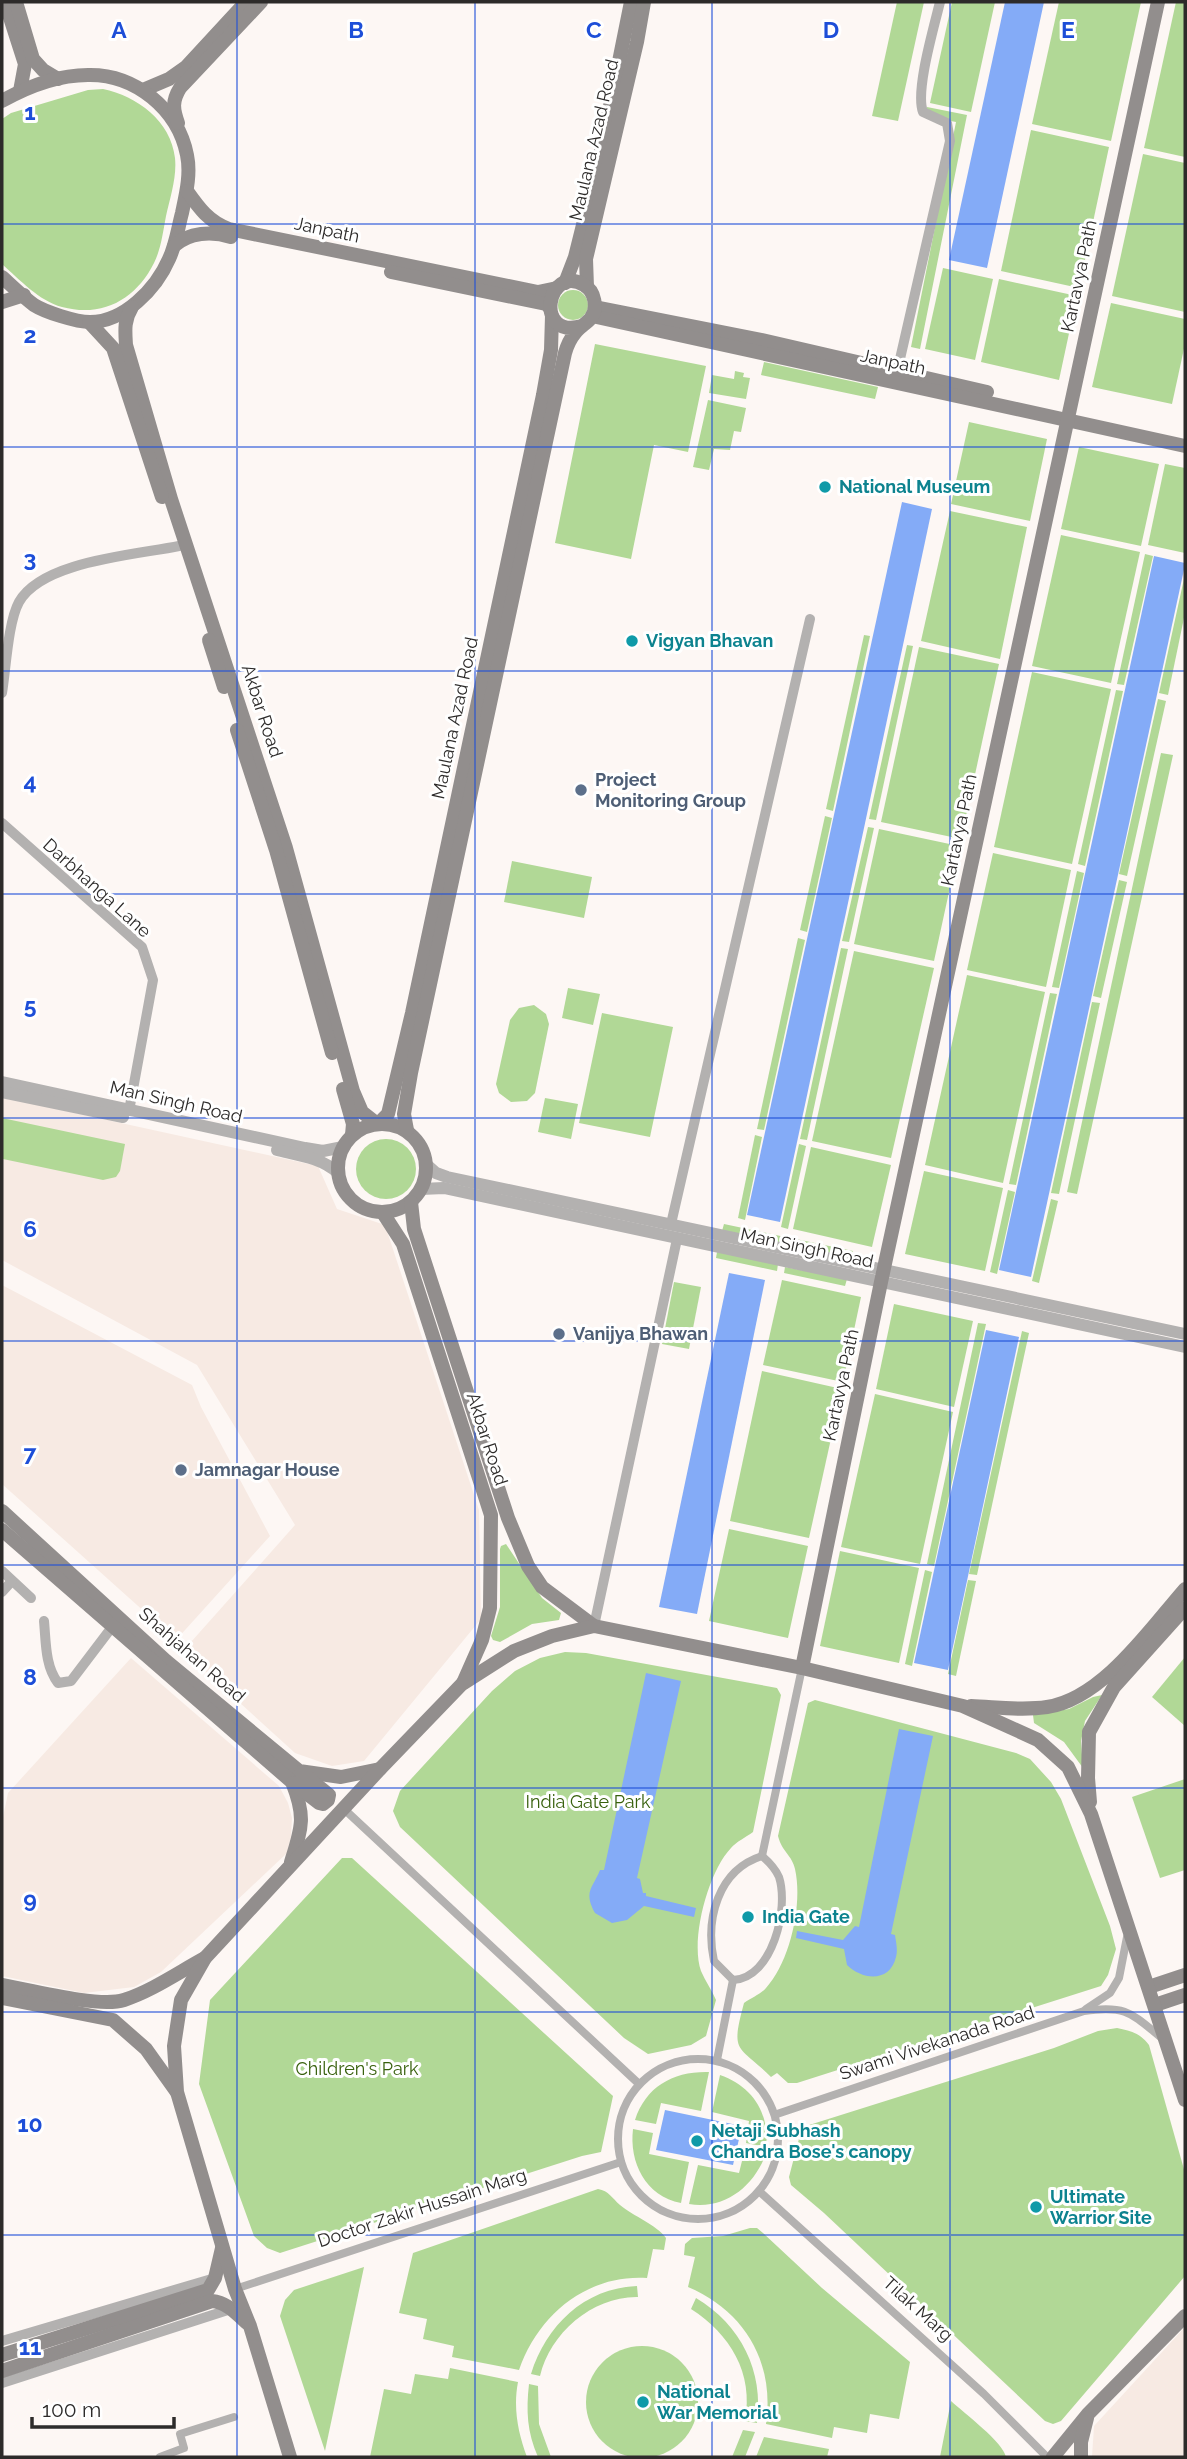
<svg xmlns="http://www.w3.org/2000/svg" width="1187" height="2459" viewBox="0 0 1187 2459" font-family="Raleway,sans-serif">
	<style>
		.built { fill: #f7eae3 }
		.green { fill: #b1d896 }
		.water { fill: #84abf7 }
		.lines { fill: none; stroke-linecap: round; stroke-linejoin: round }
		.pedestrian { stroke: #b3b1b0; stroke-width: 8 }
		.minor { stroke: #b3b1b0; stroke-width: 10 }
		.tertiary { stroke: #b3b1b0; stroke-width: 12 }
		.secondary { stroke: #928e8d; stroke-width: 14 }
		.grid { fill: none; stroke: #1d4ed8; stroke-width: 2; stroke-opacity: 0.55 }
		.culture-dot { fill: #0f9aa8; stroke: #fff; stroke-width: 2.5 }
		.service-dot { fill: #5c6f8a; stroke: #fff; stroke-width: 2.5 }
		.labels { text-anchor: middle; stroke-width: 6; stroke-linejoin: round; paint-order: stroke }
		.street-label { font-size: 18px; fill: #2d2b2a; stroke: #fff }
		.culture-label { font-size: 18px; font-weight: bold; fill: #0d838f; stroke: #fff; text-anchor: start }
		.service-label { font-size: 18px; font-weight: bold; fill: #4e5e75; stroke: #fff; text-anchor: start }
		.park-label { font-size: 18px; fill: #38610d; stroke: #fff }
		.grid-label { font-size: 23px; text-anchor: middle; font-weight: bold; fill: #1d4ed8; stroke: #fff; stroke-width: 6; stroke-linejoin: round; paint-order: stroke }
	</style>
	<rect width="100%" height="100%" fill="#fdf7f4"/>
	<g class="built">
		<path d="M 2,1097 L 318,1166 L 337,1209 L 385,1225 L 479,1510 L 481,1619 L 364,1761 L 332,1766 L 295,1753 L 183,1651 L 295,1525 L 197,1365 L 2,1260 Z"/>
		<path d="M 2,1285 L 192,1385 L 201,1407 L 270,1536 L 176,1640 L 2,1484 Z"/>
		<path d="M 131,1658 L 279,1786 L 288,1803 L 292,1818 L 291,1836 L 287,1853 L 161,1972 L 134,1987 L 84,1993 L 2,1976 L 2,1822 L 8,1793 Z"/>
		<path d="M 1185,2327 L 1185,2457 L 1092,2457 L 1094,2426 Z"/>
	</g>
	<g class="green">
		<path d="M 897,2 L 924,2 L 898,121 L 872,116 Z"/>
		<path d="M 952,2 L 995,2 L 971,112 L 930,103 Z"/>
		<path d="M 1059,2 L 1141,2 L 1111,141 L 1032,124 Z"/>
		<path d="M 1176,2 L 1185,2 L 1185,157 L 1144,148 Z"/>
		<path d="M 103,89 C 137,96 171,121 175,158 C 177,177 170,198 166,216 C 163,232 161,249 154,263 C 136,299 103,318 62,307 C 39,301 19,279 2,264 L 2,119 L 11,113 L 88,90 Z"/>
		<path d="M 927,107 L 967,115 L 920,349 L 911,347 L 956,122 L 925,116 Z"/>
		<path d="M 1031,130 L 1109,147 L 1079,288 L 1001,271 Z"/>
		<path d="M 1143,154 L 1185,163 L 1185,312 L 1112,296 Z"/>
		<path d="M 943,268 L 993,279 L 975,360 L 925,349 Z"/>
		<path d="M 999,279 L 1077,296 L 1059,380 L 981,362 Z"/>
		<circle cx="573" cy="305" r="15"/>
		<path d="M 1111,303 L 1185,319 L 1185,344 L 1172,404 L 1092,387 Z"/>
		<path d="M 595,344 L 706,366 L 688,452 L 654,445 L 631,559 L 555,543 Z"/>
		<path d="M 764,362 L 878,387 L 875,399 L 761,375 Z"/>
		<path d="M 735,371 L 744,373 L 743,377 L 750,378 L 746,399 L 709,393 L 712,375 L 734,379 Z"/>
		<path d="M 708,400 L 746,408 L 741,432 L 734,431 L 730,450 L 714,449 L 709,470 L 693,467 Z"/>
		<path d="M 969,422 L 1047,439 L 1030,521 L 951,504 Z"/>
		<path d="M 1079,447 L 1159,464 L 1141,546 L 1061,529 Z"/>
		<path d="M 1165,464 L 1185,468 L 1185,553 L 1148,545 Z"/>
		<path d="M 950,511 L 1027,527 L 1000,659 L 921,641 Z"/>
		<path d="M 1061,535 L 1140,552 L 1111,683 L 1032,666 Z"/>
		<path d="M 1145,554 L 1153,556 L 1124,685 L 1117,684 Z"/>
		<path d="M 1185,574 L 1185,613 L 1168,695 L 1159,693 Z"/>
		<path d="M 864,635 L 870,636 L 833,811 L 826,809 Z"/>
		<path d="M 907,645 L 913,646 L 876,820 L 869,819 Z"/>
		<path d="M 919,647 L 999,664 L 961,839 L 881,822 Z"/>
		<path d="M 1032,672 L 1111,689 L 1072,864 L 994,847 Z"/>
		<path d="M 1116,690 L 1123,691 L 1085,866 L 1078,864 Z"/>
		<path d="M 1158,699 L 1166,701 L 1127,876 L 1119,874 Z"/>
		<path d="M 1161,753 L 1173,755 L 1077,1194 L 1067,1192 Z"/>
		<path d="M 825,816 L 832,818 L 807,932 L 800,930 Z"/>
		<path d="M 868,827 L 874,828 L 849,942 L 842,941 Z"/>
		<path d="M 879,829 L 959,846 L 934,961 L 854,944 Z"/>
		<path d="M 993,853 L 1071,870 L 1046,987 L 967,970 Z"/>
		<path d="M 512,861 L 592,877 L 584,918 L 504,902 Z"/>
		<path d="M 1077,871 L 1084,873 L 1059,988 L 1052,987 Z"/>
		<path d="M 1119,880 L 1127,882 L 1101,998 L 1093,996 Z"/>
		<path d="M 798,938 L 805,940 L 764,1130 L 757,1129 Z"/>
		<path d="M 841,948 L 848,949 L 807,1140 L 800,1139 Z"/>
		<path d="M 854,951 L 934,968 L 891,1158 L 812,1141 Z"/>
		<path d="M 967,975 L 1045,992 L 1003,1183 L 925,1165 Z"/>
		<path d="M 568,988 L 600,994 L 593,1025 L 562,1018 Z"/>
		<path d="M 1050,993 L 1057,994 L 1016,1185 L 1009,1184 Z"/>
		<path d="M 1092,1002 L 1100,1003 L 1059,1194 L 1051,1193 Z"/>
		<path d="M 534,1005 L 546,1014 L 549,1024 L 535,1093 L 527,1101 L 511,1102 L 499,1093 L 496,1084 L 510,1020 L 519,1008 Z"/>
		<path d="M 602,1013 L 673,1027 L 650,1137 L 579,1123 Z"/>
		<path d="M 545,1098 L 578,1104 L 571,1139 L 538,1132 Z"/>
		<path d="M 2,1118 L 125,1144 L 120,1171 L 116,1177 L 103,1180 L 3,1159 Z"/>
		<path d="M 755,1135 L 762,1137 L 745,1220 L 738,1218 Z"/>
		<circle cx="386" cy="1169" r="30"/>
		<path d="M 799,1144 L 806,1146 L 788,1229 L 781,1227 Z"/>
		<path d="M 811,1147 L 891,1165 L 872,1247 L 793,1229 Z"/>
		<path d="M 924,1171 L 1003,1188 L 985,1271 L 905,1254 Z"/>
		<path d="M 1008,1190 L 1015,1192 L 997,1274 L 990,1272 Z"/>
		<path d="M 1051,1199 L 1058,1201 L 1039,1283 L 1032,1281 Z"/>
		<path d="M 724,1224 L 785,1237 L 784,1243 L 722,1231 Z"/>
		<path d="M 791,1238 L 853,1251 L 851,1257 L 790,1245 Z"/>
		<path d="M 717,1252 L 778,1264 L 777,1271 L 716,1258 Z"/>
		<path d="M 785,1267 L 847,1279 L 845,1286 L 784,1273 Z"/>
		<path d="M 782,1280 L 861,1297 L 843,1382 L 763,1365 Z"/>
		<path d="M 674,1282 L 701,1287 L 689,1349 L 662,1344 Z"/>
		<path d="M 894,1304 L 973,1321 L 954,1407 L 876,1389 Z"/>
		<path d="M 978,1323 L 986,1324 L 934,1566 L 927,1564 Z"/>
		<path d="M 1022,1331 L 1029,1333 L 977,1575 L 969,1574 Z"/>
		<path d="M 762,1371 L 842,1389 L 809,1538 L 730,1521 Z"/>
		<path d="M 875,1394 L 953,1412 L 920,1564 L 841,1547 Z"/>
		<path d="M 729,1529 L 808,1546 L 788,1638 L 709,1621 Z"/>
		<path d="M 506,1544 L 542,1598 L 561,1613 L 559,1620 L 532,1624 L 500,1642 L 493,1640 L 491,1636 L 500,1607 L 500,1549 L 501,1546 Z"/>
		<path d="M 840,1551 L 919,1568 L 899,1663 L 820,1646 Z"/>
		<path d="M 925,1570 L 932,1572 L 912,1666 L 905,1664 Z"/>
		<path d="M 968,1580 L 976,1581 L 956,1676 L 948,1674 Z"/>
		<path d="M 565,1652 L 586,1653 L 777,1688 L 781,1695 L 753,1832 C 746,1837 736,1842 731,1848 C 708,1872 690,1940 701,1971 C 705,1981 712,1990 716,2000 L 706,2036 L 691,2045 L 648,2054 L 624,2038 L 400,1827 L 393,1811 L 400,1791 L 492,1691 L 515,1671 L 540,1658 Z"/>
		<path d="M 1185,1657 L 1185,1726 L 1152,1697 Z"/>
		<path d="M 1102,1695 L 1085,1721 L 1081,1741 L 1083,1768 L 1064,1742 L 1034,1723 L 1033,1715 L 1069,1709 L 1093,1697 Z"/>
		<path d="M 815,1700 L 1016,1753 L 1030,1759 L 1051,1782 L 1061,1799 L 1110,1926 L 1116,1949 L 1108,1975 L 1101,1986 L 797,2083 L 788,2083 L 777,2073 L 771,2077 C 738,2044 730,2055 744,2003 C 751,1998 761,1994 766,1988 C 790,1962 803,1904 795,1869 C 792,1855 782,1852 778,1836 L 808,1703 Z"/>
		<path d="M 1185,1779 L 1185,1870 L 1160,1878 L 1132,1797 Z"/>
		<path d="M 342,1858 L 352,1858 L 613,2096 L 601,2152 L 582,2156 L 280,2253 L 267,2248 L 254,2236 L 199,2084 L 210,2000 Z"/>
		<path d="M 1117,2028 C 1131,2031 1140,2033 1149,2045 L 1185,2173 L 1185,2276 L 1061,2421 L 1053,2424 L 1045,2421 L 824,2213 L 791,2185 L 789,2177 L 801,2131 L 806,2126 L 1054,2048 L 1098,2031 Z"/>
		<path d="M 709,2072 L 701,2111 L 661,2103 L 656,2124 L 635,2120 C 646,2086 674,2071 709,2072 Z"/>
		<path d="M 720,2075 C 752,2086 770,2113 766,2147 L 746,2143 L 749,2121 L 712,2112 Z"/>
		<path d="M 633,2129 L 653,2133 L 649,2154 L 689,2162 L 681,2203 C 645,2196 629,2162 633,2129 Z"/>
		<path d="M 744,2153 L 765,2156 C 753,2187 724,2210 689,2204 L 698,2165 L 739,2173 Z"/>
		<path d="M 598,2189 C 609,2191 612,2198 620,2205 C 633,2216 657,2225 666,2238 L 664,2250 L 653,2249 L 647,2278 C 587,2274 538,2315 519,2370 L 452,2357 L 454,2346 L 423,2339 L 427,2319 L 399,2313 L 413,2253 Z"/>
		<path d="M 750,2228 L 757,2228 L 763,2233 L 822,2288 L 910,2362 L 899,2419 L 870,2414 L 867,2433 L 834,2427 L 832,2438 L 766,2424 C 775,2363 745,2311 688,2287 L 695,2257 L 684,2255 L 685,2244 L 692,2238 L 723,2236 Z"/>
		<path d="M 364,2267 L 325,2451 L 280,2316 L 285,2300 L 294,2290 Z"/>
		<path d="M 637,2286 L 638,2297 C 593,2296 550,2333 540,2376 L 531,2374 C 546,2326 584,2288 637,2286 Z"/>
		<path d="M 696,2298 C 741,2325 764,2371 757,2423 L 745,2421 C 754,2373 730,2334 691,2309 Z"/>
		<circle cx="642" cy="2402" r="56"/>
		<path d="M 450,2368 L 518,2382 C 513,2408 518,2433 527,2457 L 370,2457 L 384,2389 L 411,2394 L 415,2374 L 448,2379 Z"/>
		<path d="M 529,2384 L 538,2386 L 539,2424 L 551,2457 L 538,2457 C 527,2432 526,2411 529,2384 Z"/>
		<path d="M 951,2401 C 964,2413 1003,2442 1006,2457 L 940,2457 Z"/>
		<path d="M 743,2430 L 755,2432 L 745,2457 L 732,2457 Z"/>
		<path d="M 764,2437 L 829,2449 L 827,2457 L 756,2457 Z"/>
	</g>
	<g class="water">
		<path d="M 1005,2 L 1044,2 L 987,268 L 949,260 Z"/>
		<path d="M 902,502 L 932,509 L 780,1222 L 747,1215 Z"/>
		<path d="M 1154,556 L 1185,563 L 1185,565 L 1031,1277 L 999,1270 Z"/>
		<path d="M 729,1273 L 765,1280 L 697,1614 L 659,1607 Z"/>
		<path d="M 986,1330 L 1019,1337 L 948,1670 L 914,1663 Z"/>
		<path d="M 646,1673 L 681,1681 L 637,1878 L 640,1879 L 643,1893 L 646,1893 L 646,1896 L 696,1908 L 694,1917 L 644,1906 L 627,1920 L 612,1923 L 595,1913 C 583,1891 593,1888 600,1870 L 604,1870 Z"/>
		<path d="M 899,1729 L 933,1736 L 891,1934 L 895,1935 C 896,1942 898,1950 896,1957 C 890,1983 862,1980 847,1965 L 844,1949 L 796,1938 L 797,1931 L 843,1940 L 855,1926 L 859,1927 Z"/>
		<path d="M 665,2110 L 742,2126 L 733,2165 L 656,2150 Z"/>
	</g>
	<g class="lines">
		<g class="pedestrian">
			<path d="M 344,1809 L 638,2083"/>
			<path d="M 762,1856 C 769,1862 775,1868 779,1877 C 789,1908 773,1978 733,1980 L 714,1961 C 705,1919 718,1870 762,1856 Z"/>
			<path d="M 762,1856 L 802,1668"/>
			<path d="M 1086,2009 L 1110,1993 L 1119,1978 L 1127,1937"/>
			<circle cx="698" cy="2139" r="80"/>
			<path d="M 717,2060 L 733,1980"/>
			<path d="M 777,2114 L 1084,2011 C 1127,2005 1131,2013 1163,2039"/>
			<path d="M 760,2192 L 984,2394 L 1047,2457"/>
			<path d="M 235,2289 L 621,2162"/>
			<path d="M 160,2457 L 184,2448 L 180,2434 L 234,2417"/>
		</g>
		<g class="minor">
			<path d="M 897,372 L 950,141 L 947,123 L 923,112 C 915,91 934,27 940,2"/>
			<path d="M 2,693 C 6,669 8,622 19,602 C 42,561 135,555 179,546"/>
			<path d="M 2,823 L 142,947 L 153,980 L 129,1111"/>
			<path d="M 671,1224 L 810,619"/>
			<path d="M 2,1571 L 31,1598"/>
			<path d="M 2,1592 L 12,1581"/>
			<path d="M 44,1621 C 46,1642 45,1666 58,1683 L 71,1681 L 112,1627"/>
			<path d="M 594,1626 L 677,1239"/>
			<path d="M 2,2341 L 215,2278"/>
			<path d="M 2,2383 L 231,2309"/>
		</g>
		<g class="tertiary">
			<path d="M 2,1082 L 305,1148 L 323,1151 L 343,1147"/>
			<path d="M 2,1092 L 123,1117"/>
			<path d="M 277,1150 C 298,1155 322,1158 338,1173"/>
			<path d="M 427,1165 L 436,1173 L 447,1177 L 1185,1334"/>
			<path d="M 421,1189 L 444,1188 L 1185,1347"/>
		</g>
		<g class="secondary">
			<path d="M 5,2 L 25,64 L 20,91"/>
			<path d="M 16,2 L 33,59 L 43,70 L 58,79"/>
			<path d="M 143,90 L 169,79 L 186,67 L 246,2"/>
			<path d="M 2,101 C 27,87 58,75 88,75 C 135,74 178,109 187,155 C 191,174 186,194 182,213 C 178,228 176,244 169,259 C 156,289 124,322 90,322 C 76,322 45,312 34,305 C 23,297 12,286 2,277"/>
			<path d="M 178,123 C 173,109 172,101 180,88 L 261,2"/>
			<path d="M 187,191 C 199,208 209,222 229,229 L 538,292 L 557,288"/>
			<path d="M 174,246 C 189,232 212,231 231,237"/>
			<path d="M 391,272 L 546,304 L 549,307"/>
			<path d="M 565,283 L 575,257 L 599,161 L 631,2"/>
			<path d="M 587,287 L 586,259 L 637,42 L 644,2"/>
			<path d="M 2,302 L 24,295"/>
			<path d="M 132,307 C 124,320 125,330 126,345 L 171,499 L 286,848 L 353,1091 L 362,1112 L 376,1123"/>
			<path d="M 595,307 L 762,340 L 987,392"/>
			<path d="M 592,316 L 1185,446"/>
			<path d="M 89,322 L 113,348 L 162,497"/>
			<path d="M 209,640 L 224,687"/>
			<path d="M 237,730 L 276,850 L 332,1053"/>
			<path d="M 343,1089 L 353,1124 L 352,1135"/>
			<path d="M 379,1123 L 388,1114 L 412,1013 L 543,395 L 551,350 L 552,316"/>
			<circle cx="382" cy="1168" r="44"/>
			<path d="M 407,1130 L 404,1114 L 411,1073 L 565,353 C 567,346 570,339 575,333 C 579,327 586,324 591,318 C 598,308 595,291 584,285 C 547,263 533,340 582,326"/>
			<path d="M 411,1202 L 414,1229 L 508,1518 L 528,1566 L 542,1587 L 594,1626"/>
			<path d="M 383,1213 L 403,1244 L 491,1515 L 490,1608 L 482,1640 L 463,1683"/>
			<path d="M 2,1511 L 166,1661 L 299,1771 L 341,1777 L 380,1769"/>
			<path d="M 2,1530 L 292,1782 C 306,1817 302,1827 291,1862"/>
			<path d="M 802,1668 L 881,1282 L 1158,2"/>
			<path d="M 971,1706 C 996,1707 1022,1711 1047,1707 C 1102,1699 1150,1629 1185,1589"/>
			<path d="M 293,1783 L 319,1803 L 323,1804 L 328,1800 L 329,1795 L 301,1772"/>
			<path d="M 1090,1802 L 1088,1778 L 1089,1732 L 1114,1687 L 1185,1608"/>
			<path d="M 2,1985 C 30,1990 99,2008 124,2000 C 152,1991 179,1972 205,1958"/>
			<path d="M 1149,1987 L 1185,1975"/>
			<path d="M 2,1998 L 113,2020 L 146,2049 L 176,2091"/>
			<path d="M 1155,2005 L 1185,1995"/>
			<path d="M 2,2355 L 208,2290 L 215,2278 L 222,2248"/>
			<path d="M 2,2371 L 212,2301 C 226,2302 236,2313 247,2323"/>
			<path d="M 290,2457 L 250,2326 L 235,2289 L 177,2092 L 174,2046 L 181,2000 L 205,1958 L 380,1769 L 462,1684 L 514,1651 L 552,1636 L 594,1626 L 802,1668 L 963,1706 L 1038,1740 L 1068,1767 L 1091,1814 L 1185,2100"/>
			<path d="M 1053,2457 L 1088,2414 L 1185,2316"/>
			<path d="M 1081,2457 L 1081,2442 L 1087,2418"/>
		</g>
	</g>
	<path class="grid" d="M 237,2 L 237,2457M 475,2 L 475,2457M 712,2 L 712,2457M 950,2 L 950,2457M 2,224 L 1185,224M 2,447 L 1185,447M 2,671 L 1185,671M 2,894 L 1185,894M 2,1118 L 1185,1118M 2,1341 L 1185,1341M 2,1565 L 1185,1565M 2,1788 L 1185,1788M 2,2012 L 1185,2012M 2,2235 L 1185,2235"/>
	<g class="culture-dot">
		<circle cx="825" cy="487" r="7"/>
		<circle cx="632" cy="641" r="7"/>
		<circle cx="748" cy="1917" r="7"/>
		<circle cx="697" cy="2141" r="7"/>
		<circle cx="1036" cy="2207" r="7"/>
		<circle cx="643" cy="2402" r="7"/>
	</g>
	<g class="service-dot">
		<circle cx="581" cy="790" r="7"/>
		<circle cx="559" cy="1334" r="7"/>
		<circle cx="181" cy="1470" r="7"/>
	</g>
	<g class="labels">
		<g class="street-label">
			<text transform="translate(594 140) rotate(-77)" y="6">Maulana Azad Road</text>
			<text transform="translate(327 230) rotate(12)" y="6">Janpath</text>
			<text transform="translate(1079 276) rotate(-78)" y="6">Kartavya Path</text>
			<text transform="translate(893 362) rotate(12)" y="6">Janpath</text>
			<text transform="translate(262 711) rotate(72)" y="6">Akbar Road</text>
			<text transform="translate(455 718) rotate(-78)" y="6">Maulana Azad Road</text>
			<text transform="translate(959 830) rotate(-78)" y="6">Kartavya Path</text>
			<text transform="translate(97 888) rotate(42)" y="6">Darbhanga Lane</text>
			<text transform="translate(176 1102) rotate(13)" y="6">Man Singh Road</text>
			<text transform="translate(807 1248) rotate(12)" y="6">Man Singh Road</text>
			<text transform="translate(841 1385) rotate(-78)" y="6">Kartavya Path</text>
			<text transform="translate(487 1439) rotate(72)" y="6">Akbar Road</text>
			<text transform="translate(192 1655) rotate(41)" y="6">Shahjahan Road</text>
			<text transform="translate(937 2043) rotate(-18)" y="6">Swami Vivekanada Road</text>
			<text transform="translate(422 2208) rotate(-18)" y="6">Doctor Zakir Hussain Marg</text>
			<text transform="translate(918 2309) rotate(42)" y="6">Tilak Marg</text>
		</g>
		<g class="culture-label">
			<text x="839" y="493">National Museum</text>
			<text x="646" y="647">Vigyan Bhavan</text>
			<text x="762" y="1923">India Gate</text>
			<text x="711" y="2137">Netaji Subhash<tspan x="711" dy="21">Chandra Bose's canopy</tspan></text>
			<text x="1050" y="2203">Ultimate<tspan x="1050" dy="21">Warrior Site</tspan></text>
			<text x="657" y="2398">National<tspan x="657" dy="21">War Memorial</tspan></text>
		</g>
		<g class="service-label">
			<text x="595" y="786">Project<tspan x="595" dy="21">Monitoring Group</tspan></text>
			<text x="573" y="1340">Vanijya Bhawan</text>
			<text x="195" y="1476">Jamnagar House</text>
		</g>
		<g class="park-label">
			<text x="588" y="1808">India Gate Park</text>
			<text x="357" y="2075">Children's Park</text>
		</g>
	</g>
	<g class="grid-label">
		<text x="119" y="38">A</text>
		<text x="356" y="38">B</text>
		<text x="594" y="38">C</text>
		<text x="831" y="38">D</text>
		<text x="1068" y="38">E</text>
		<text x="30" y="120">1</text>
		<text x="30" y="343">2</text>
		<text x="30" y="567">3</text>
		<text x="30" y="790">4</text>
		<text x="30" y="1014">5</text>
		<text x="30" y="1237">6</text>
		<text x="30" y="1461">7</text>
		<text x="30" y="1685">8</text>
		<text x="30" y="1908">9</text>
		<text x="30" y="2132">10</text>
		<text x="30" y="2355">11</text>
	</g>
	<rect width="1187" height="2459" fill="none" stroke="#2d2b2a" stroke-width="7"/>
	<path d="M32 2417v10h142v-10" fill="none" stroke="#2d2b2a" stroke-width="3.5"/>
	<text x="42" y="2417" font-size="21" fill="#2d2b2a" stroke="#ffffff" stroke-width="5" paint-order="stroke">100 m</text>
</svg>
